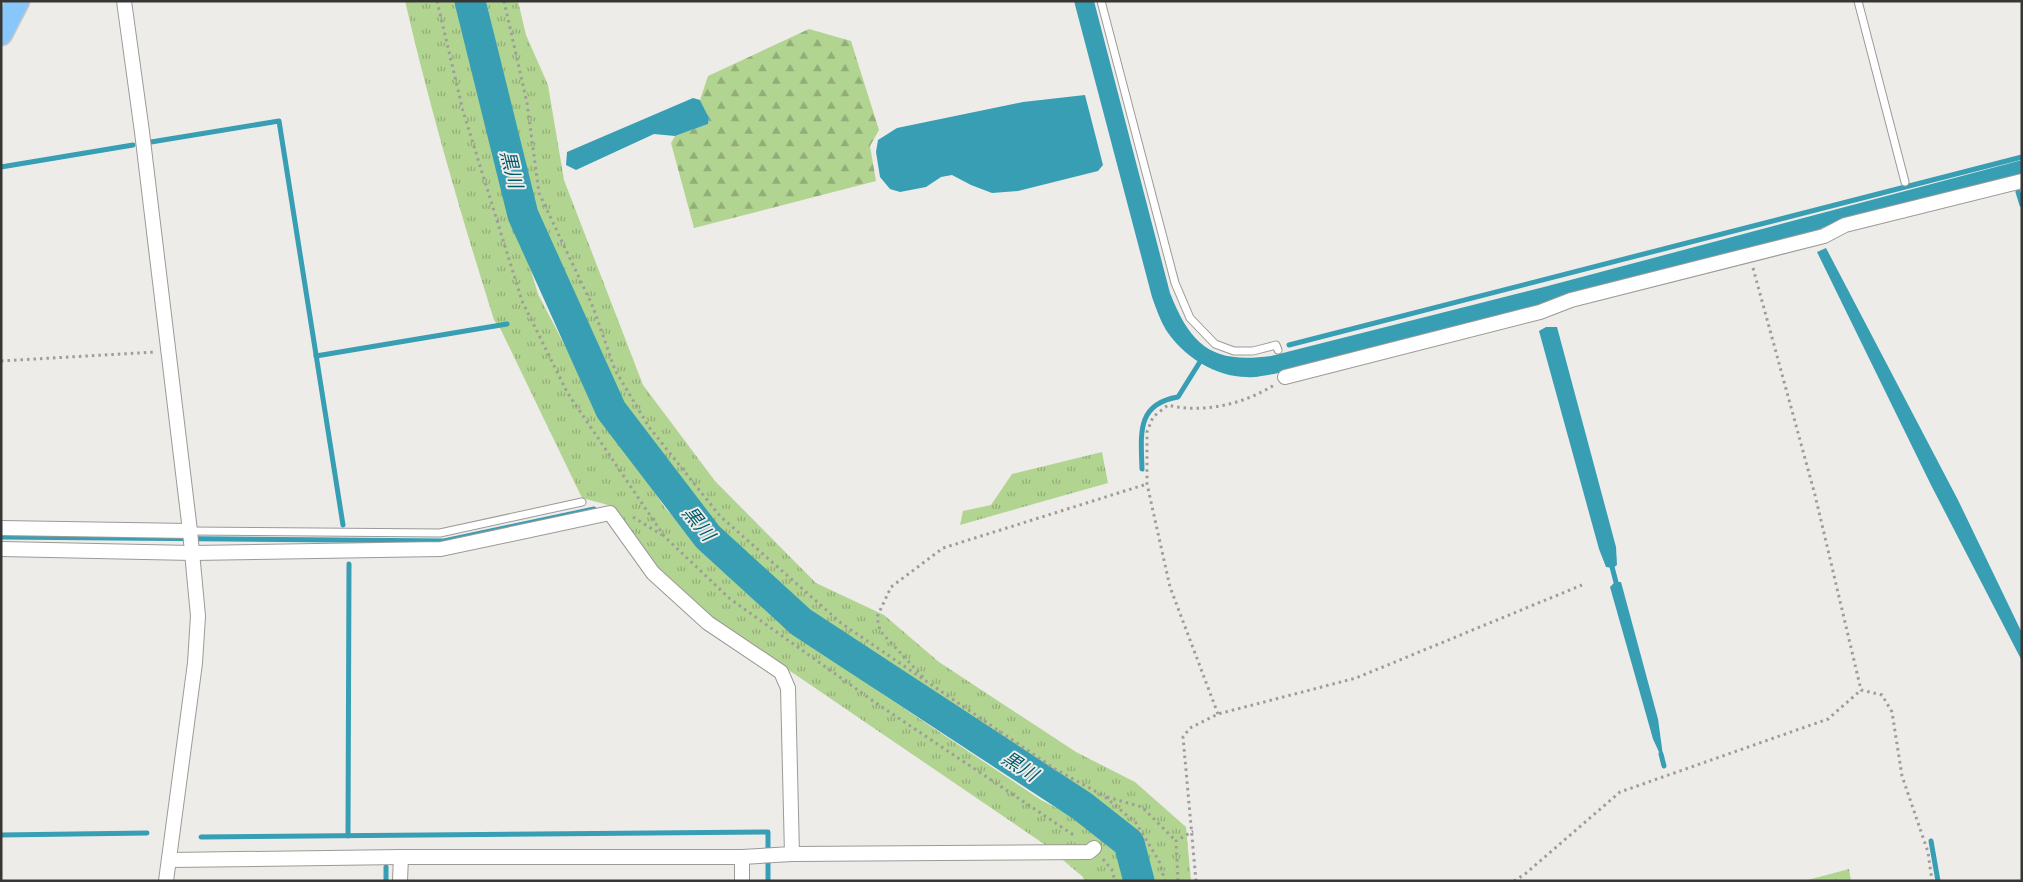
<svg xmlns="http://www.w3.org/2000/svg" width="2023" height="882" viewBox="0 0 2023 882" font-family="Barlow,'Noto Sans JP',sans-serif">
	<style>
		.grass { fill: url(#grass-tufts) }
		.forest { fill: url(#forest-firs) }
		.water { fill: #379eb3 }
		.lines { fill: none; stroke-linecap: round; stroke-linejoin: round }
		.stream { stroke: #379eb3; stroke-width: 5 }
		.river { stroke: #379eb3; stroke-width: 31 }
		.lane-casing { stroke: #9b9a97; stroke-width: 9 }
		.street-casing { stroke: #9b9a97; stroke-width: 16 }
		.primary-casing { stroke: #c7c7c6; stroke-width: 25 }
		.path { stroke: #9e9d9b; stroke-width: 3; stroke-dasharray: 2.5 4; stroke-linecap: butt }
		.lane { stroke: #fff; stroke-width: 7 }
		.street { stroke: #fff; stroke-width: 14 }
		.primary { stroke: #88c7fb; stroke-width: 22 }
		.labels { text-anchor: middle; stroke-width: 4; stroke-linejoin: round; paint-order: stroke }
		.water-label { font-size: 19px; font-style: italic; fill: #005b6a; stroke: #eeece9 }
	</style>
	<defs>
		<pattern id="grass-tufts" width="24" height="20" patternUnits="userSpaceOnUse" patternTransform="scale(1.25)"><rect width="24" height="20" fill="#b2d491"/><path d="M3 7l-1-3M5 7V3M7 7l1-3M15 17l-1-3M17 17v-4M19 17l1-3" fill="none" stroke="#92ad77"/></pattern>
		<pattern id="forest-firs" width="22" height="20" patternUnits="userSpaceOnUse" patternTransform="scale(1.25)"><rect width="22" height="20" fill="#b2d491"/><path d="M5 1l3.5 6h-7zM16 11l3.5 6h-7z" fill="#92ad77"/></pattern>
	</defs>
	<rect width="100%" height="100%" fill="#eeece9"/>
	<g class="grass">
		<path d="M 405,1 L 459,1 L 484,115 L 538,294 L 591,396 L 665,508 L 712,558 L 878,691 L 1041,800 L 1101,831 L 1125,861 L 1130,881 L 1084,881 L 1083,877 L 1044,844 L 793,673 L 712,621 L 658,569 L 612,506 L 582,498 L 501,330 L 494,320 C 461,215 430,109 405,1 Z"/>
		<path d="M 486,1 L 518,1 L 526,35 L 548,85 L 564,180 L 643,385 L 715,481 L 816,583 L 884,615 L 939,662 L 1076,752 L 1135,782 L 1186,827 L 1191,881 L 1151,881 L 1138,844 L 1108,813 L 1065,789 L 837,636 L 712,526 L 638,435 L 604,379 L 525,199 L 513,114 Z"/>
		<path d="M 1102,452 L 1108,483 L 960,525 L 963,511 L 991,505 L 1012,474 Z"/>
		<path d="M 1849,869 L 1851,881 L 1804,881 Z"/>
	</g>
	<path class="forest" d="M 809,29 L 851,41 L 879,130 L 870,146 L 876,181 L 694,228 L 671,143 L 675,136 L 708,124 L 709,118 L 700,100 L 708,76 Z"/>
	<g class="water">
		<path d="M 1074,1 L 1094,1 L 1170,293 C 1191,346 1212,364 1271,356 L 1544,287 L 2022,160 L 2022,174 L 1843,219 L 1813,232 L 1550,303 L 1274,374 C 1265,375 1256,378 1247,377 C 1215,377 1183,356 1166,330 C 1160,320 1156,308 1152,297 Z"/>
		<path d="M 1085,95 L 1103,165 L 1098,171 L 1018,191 L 992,193 L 971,185 L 952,175 L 941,177 L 926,187 L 900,192 L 890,189 L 880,177 L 876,152 L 878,140 L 897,128 L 1023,102 Z"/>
		<path d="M 693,98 L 700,100 L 709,118 L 708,124 L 675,136 L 654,134 L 576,170 L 566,165 L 567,152 Z"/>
		<path d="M 1826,248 L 1958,500 L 2022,633 L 2022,661 L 1931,485 L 1817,252 Z"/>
		<path d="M 1546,327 L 1557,327 L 1616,547 L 1617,565 L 1613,568 L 1606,567 L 1599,549 L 1539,331 Z"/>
		<path d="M 1615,582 L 1621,582 L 1658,719 L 1664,763 L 1653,739 L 1610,587 Z"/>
	</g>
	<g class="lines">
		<g class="stream">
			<path d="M 151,142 L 279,121 L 343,525"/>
			<path d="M 1,167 L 133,145"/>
			<path d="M 2018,192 L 2022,205"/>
			<path d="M 1289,345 L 2022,157"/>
			<path d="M 316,356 L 507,324"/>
			<path d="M 1142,469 C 1141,434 1136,404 1178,397 L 1203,357"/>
			<path d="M 1,537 L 444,541 L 594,509"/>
			<path d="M 1611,563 L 1617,586"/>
			<path d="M 1661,754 L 1664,766"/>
			<path d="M 1,835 L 147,833"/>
			<path d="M 348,836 L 349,564"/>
			<path d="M 201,837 L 768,832 L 768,881"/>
			<path d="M 1931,841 L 1938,881"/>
			<path d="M 386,881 L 386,867"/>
		</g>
		<path class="river" d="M 470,1 L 523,215 L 611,410 L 708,537 L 801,622 L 1082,806 L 1129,843 L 1139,881"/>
		<g class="lane-casing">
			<g id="lane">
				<path d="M 1101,1 L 1175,283 L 1190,318 L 1215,344 L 1234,351 L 1253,351 L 1276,345 L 1278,350"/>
				<path d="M 1858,1 L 1905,182"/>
				<path d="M 190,531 L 440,533 L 582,502"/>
			</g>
		</g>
		<g class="street-casing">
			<g id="street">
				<path d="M 124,1 L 142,132 L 190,531 L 198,616 L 195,663 L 166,881"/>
				<path d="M 1285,377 L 1540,312 L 1571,300 L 1824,236 L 1845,225 L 2022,181"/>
				<path d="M 1,528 L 190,531"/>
				<path d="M 1,549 L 192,553 L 441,549 L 610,513 L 653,573 L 708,623 L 781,672 L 788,688 L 792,854"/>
				<path d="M 742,857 L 742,881"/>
				<path d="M 169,860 L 401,857 L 742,857 L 792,854 L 1089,852 L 1094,848"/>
				<path d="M 400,881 L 401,857"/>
			</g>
		</g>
		<g class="primary-casing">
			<path id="primary" d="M 1,34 L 18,1"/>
		</g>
		<g class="path">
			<path d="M 437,1 L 463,111 L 522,301 L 567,392 L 664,536 L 729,598 L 876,703 L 1075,836"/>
			<path d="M 504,1 L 527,103 L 539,193 L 593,307 L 615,370 L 649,427 L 720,516 L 841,623 L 1055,769 L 1104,796 L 1136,823 L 1159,861 L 1165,881"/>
			<path d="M 1753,268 L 1815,495 L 1861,690 L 1882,695 L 1892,712 L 1902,776 L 1928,852 L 1932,881"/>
			<path d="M 1,361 L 155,352"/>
			<path d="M 633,517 L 662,535"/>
			<path d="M 923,677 L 880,631 L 877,617 L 891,587 L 943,548 L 1147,484"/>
			<path d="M 1218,714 L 1170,587 L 1147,484 L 1147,432 L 1153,417 L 1168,405 C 1203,414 1244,404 1274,385"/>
			<path d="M 1107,797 L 1142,807 L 1176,841"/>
			<path d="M 1103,859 L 1112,870 L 1115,881"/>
			<path d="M 1178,881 L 1176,841 L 1193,831"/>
			<path d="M 1196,881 L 1183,737 L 1190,728 L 1218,714 L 1356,678 L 1582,585"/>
			<path d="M 1514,881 L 1525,874 L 1620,792 L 1828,719 L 1861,690"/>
		</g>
		<use href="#lane" class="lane"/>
		<use href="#street" class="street"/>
		<use href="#primary" class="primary"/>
	</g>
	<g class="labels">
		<g class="water-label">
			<text transform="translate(512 169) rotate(76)" y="7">黒川</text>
			<text transform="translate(699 523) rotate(51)" y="7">黒川</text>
			<text transform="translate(1020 766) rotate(33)" y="7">黒川</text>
		</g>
	</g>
	<rect width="2023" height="882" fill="none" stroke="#363635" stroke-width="5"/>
</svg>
